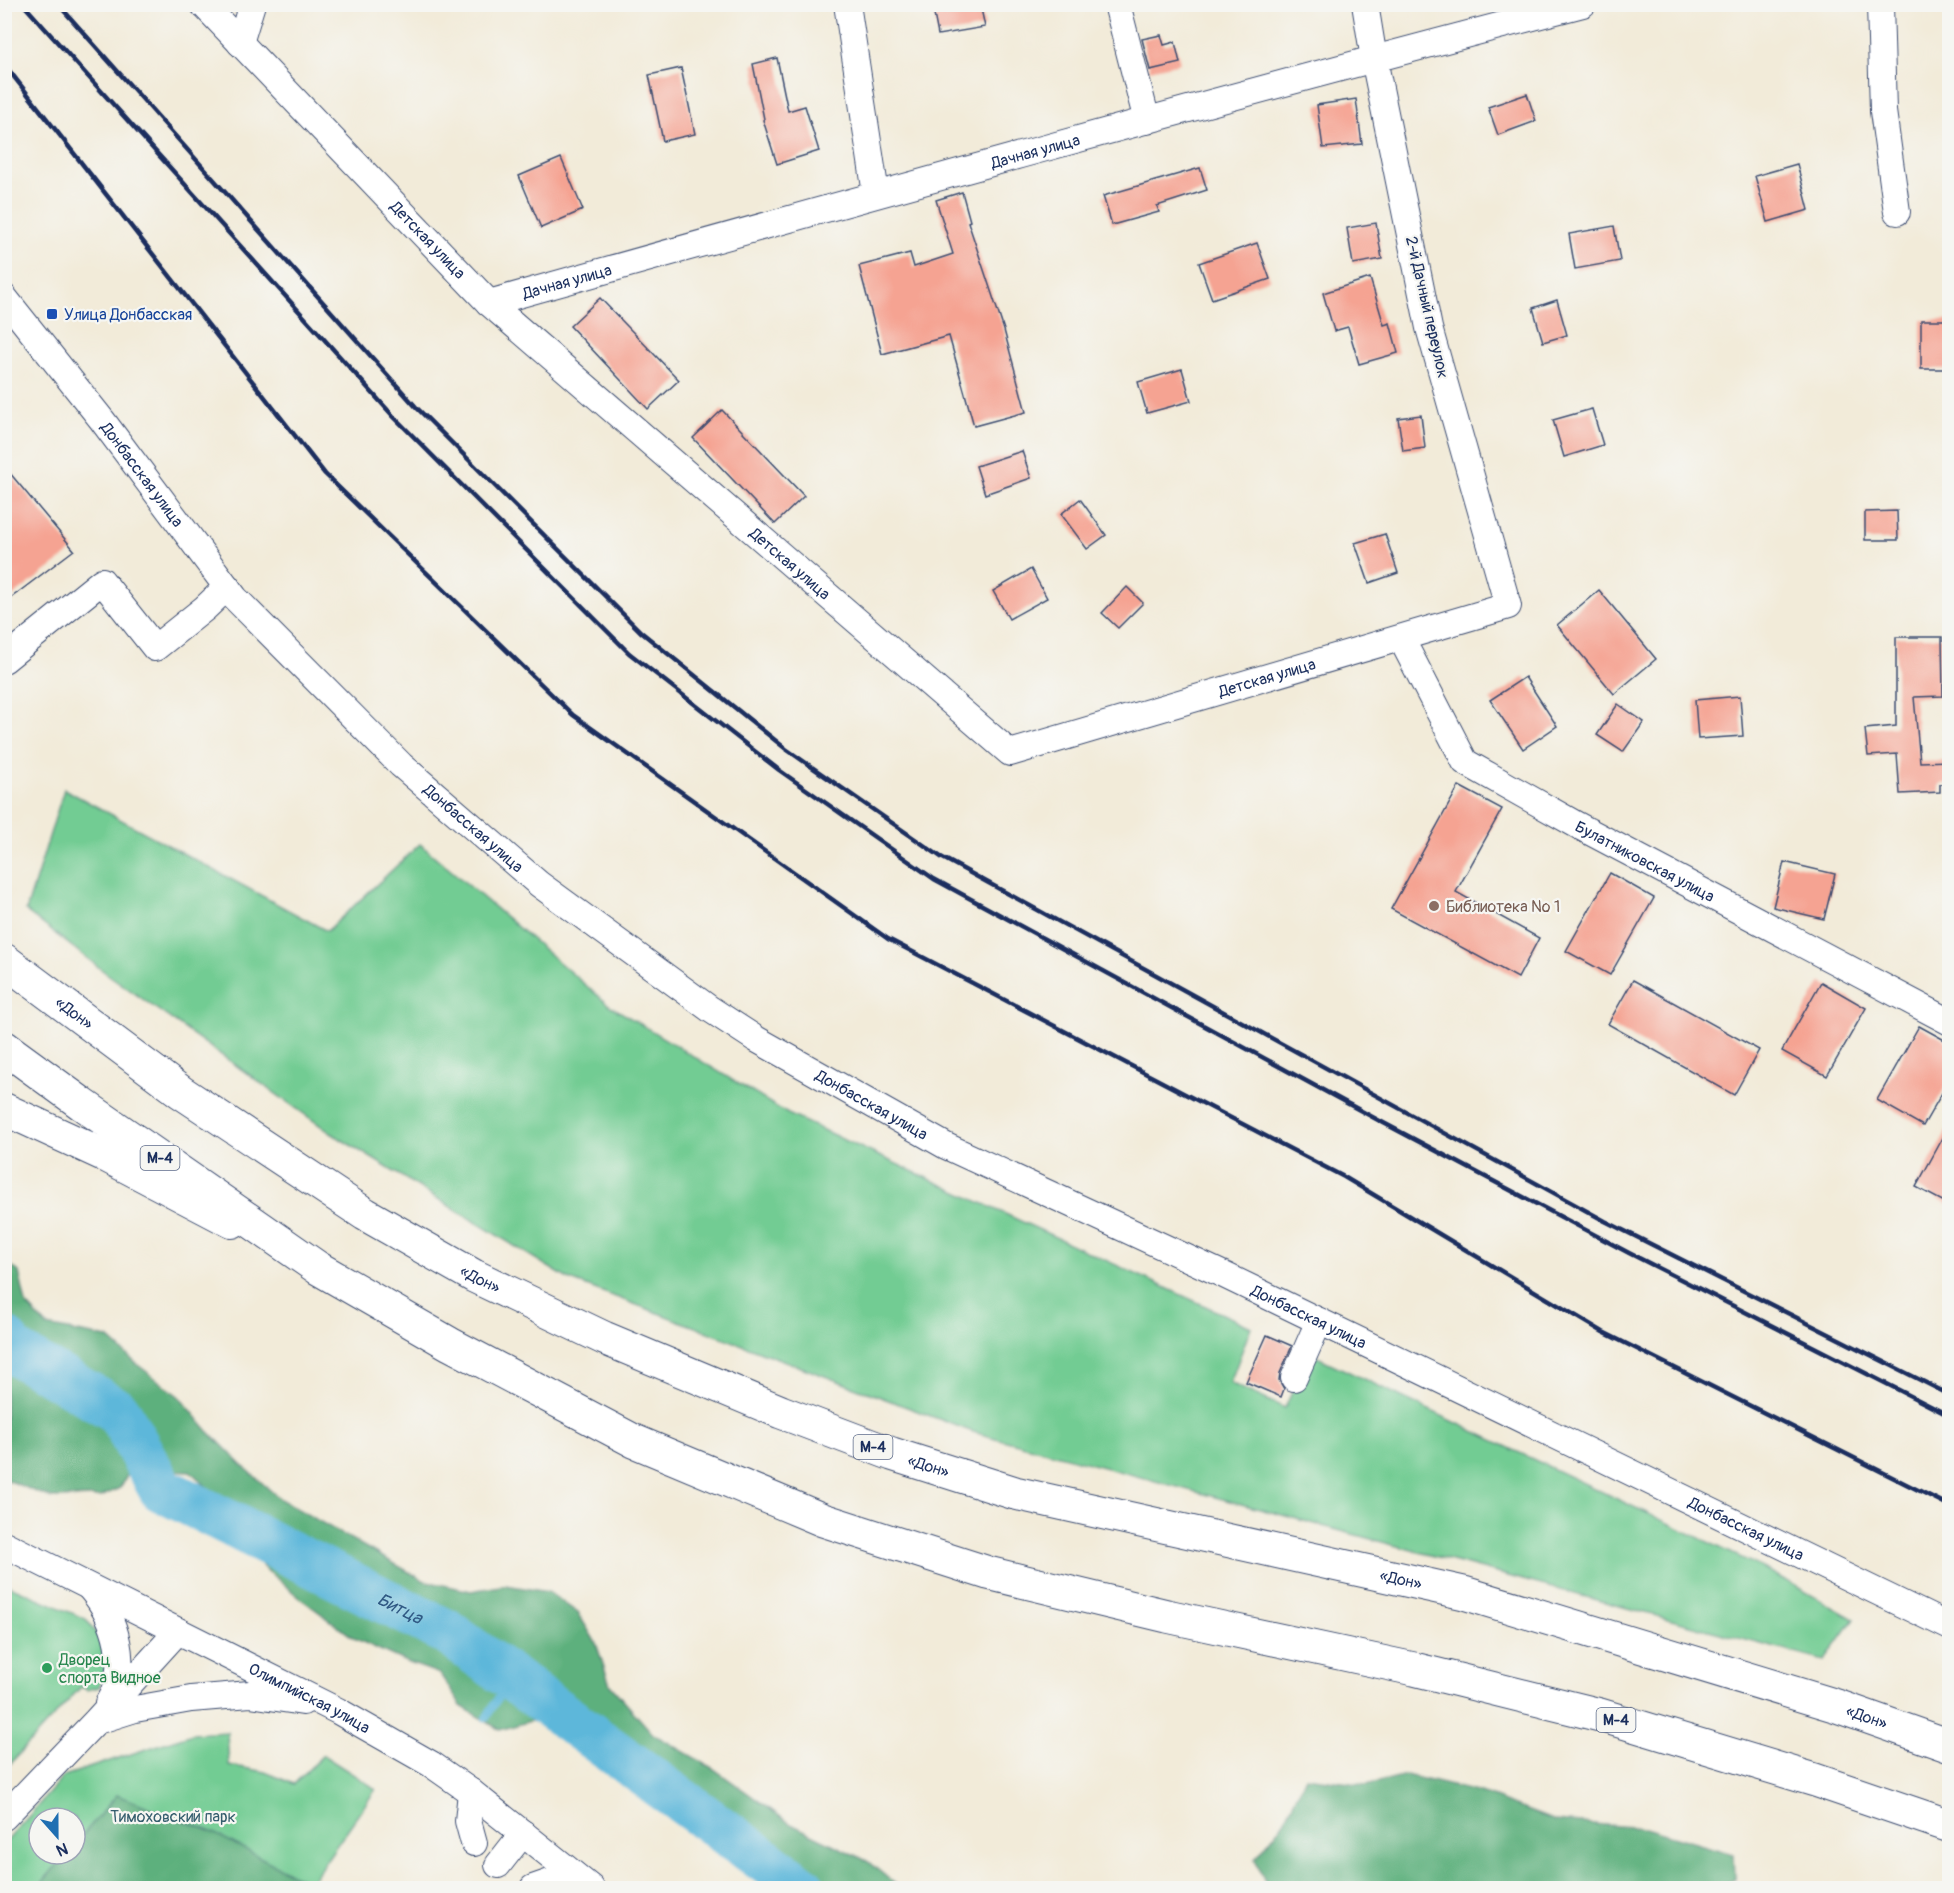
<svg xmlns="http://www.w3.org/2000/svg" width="1954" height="1893" viewBox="0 0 1954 1893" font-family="Pangolin,sans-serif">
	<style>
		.green { fill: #72cc93; stroke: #467e78; stroke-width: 1.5; fill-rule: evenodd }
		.forest { fill: #5db07d; stroke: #3c706e; stroke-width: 1.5 }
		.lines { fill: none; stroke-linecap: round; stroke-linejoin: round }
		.stream { stroke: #5db7da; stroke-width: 8 }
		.river { stroke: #5db7da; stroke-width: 46 }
		.building { fill: #f5a392 }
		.minor-casing { stroke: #3b4b70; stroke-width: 28 }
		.major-casing { stroke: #3b4b70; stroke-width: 34 }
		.highway-casing { stroke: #3b4b70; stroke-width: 35 }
		.minor { stroke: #fff; stroke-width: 26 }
		.major { stroke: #fff; stroke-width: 32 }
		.highway { stroke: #fff; stroke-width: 33 }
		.rail { stroke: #1b2f5e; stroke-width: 4.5 }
		.transit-dot { fill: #1a4fb4; stroke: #f6f6f2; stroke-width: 2 }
		.education-dot { fill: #8d6e63; stroke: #f6f6f2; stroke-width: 2 }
		.leisure-dot { fill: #2e9e5b; stroke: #f6f6f2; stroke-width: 2 }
		.labels { text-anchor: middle; stroke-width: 4.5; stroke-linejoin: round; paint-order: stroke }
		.shield { fill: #f6f6f2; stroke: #5d6b8a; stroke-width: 1.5 }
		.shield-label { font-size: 15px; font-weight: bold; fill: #1b2f5e }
		.street-label { font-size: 16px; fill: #1b2f5e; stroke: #f6f6f2 }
		.transit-label { font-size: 16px; fill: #164399; stroke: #f6f6f2; text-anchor: start }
		.education-label { font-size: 16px; fill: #785e54; stroke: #f6f6f2; text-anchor: start }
		.leisure-label { font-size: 16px; fill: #27864d; stroke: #f6f6f2; text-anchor: start }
		.park-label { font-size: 16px; fill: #355e6e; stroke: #f6f6f2 }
		.water-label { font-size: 18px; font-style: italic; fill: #2f5883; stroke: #f6f6f2 }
	</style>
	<rect width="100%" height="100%" fill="#f6f6f2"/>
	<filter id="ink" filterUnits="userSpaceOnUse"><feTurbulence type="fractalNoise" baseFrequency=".0167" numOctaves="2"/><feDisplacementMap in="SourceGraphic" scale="12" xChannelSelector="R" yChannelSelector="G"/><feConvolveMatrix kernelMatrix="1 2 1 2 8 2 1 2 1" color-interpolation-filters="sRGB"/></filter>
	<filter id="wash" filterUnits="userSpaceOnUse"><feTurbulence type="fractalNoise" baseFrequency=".008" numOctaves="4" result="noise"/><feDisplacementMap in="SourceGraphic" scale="24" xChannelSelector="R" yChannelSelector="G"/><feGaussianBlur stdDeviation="1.35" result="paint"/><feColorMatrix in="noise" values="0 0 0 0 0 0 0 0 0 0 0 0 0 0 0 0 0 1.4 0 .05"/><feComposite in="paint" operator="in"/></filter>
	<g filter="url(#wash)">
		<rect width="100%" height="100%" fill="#f2ebd9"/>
		<g class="green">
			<path d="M 64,789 L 327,931 L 420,844 L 609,1005 L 788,1114 L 1251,1327 L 1230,1383 L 1285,1408 L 1309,1353 L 1767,1570 L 1854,1619 L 1824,1661 L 973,1432 L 568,1279 L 331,1133 L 106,973 L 26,911 Z"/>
			<path d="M 5,1584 L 86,1619 L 102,1641 L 106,1668 L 99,1687 L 87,1690 L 81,1687 L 5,1769 Z"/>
			<path d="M 227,1732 L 229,1765 L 265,1772 L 294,1784 L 323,1755 L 376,1789 L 307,1888 L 5,1888 L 5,1843 L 64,1776 L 192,1734 ZM 39,1818 L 75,1818 L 75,1854 L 39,1854 Z"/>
		</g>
		<g class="forest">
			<path d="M 5,1261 L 19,1272 L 26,1304 L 47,1326 L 108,1338 L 138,1365 L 181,1398 L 207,1430 L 240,1463 L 280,1499 L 425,1581 L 471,1591 L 506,1585 L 548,1592 L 578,1613 L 596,1643 L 610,1685 L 653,1734 L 714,1769 L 791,1824 L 867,1861 L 900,1888 L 771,1888 L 713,1843 L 649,1803 L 534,1720 L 500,1730 L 461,1706 L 440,1674 L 404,1661 L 354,1638 L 300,1598 L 263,1567 L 243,1530 L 210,1490 L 190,1471 L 131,1469 L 120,1488 L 101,1497 L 51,1498 L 5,1479 Z"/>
			<path d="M 1406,1775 L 1481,1793 L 1555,1821 L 1645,1828 L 1733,1854 L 1734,1878 L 1717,1888 L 1268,1888 L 1255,1859 L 1282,1825 L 1306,1777 L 1366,1785 Z"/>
			<path d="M 117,1795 L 210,1831 L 313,1885 L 314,1888 L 37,1888 L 67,1854 L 75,1854 L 75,1844 Z"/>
		</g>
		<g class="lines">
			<path class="stream" d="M 486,1718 L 510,1678"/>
			<path class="river" id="s1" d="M 4,1339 L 16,1353 L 118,1411 L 161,1489 L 447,1632 L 803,1888"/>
		</g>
		<g id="blocks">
			<g class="building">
				<path d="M 932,4 L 980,4 L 985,27 L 938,35 Z"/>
				<path d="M 1161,35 L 1164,45 L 1175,42 L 1180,63 L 1150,70 L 1142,39 Z"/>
				<path d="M 777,58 L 788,111 L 805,106 L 819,151 L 777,164 L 763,120 L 764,119 L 753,64 Z"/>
				<path d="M 681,68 L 695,134 L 663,141 L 649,75 Z"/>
				<path d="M 1527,94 L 1536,121 L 1498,135 L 1488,107 Z"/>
				<path d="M 1356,99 L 1362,144 L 1323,148 L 1317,105 Z"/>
				<path d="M 561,158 L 583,210 L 541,228 L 519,176 Z"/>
				<path d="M 1797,164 L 1809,210 L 1768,222 L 1755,176 Z"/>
				<path d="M 1200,168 L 1207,190 L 1157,206 L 1159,212 L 1112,225 L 1103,196 Z"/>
				<path d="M 962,192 L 970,221 L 968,222 L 1004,330 L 1026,412 L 974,426 L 949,336 L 882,354 L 859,266 L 910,253 L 914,267 L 953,254 L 936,200 Z"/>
				<path d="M 1376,223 L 1382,259 L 1353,264 L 1347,228 Z"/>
				<path d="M 1614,226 L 1620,261 L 1575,269 L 1569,234 Z"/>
				<path d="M 1257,243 L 1270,279 L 1212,299 L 1199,263 Z"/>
				<path d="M 1370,278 L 1384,325 L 1390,323 L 1398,353 L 1359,364 L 1348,327 L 1334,331 L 1323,293 Z"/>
				<path d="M 600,298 L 679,380 L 648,409 L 570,326 Z"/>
				<path d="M 1557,300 L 1567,335 L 1543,342 L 1533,308 Z"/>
				<rect x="1921" y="320" width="29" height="49"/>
				<path d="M 1182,369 L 1191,401 L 1147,413 L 1138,382 Z"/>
				<path d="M 1592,409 L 1603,445 L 1564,457 L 1553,420 Z"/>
				<path d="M 722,410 L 804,496 L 775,524 L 693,438 Z"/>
				<path d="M 1421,415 L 1425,448 L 1403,451 L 1398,418 Z"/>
				<path d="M 1022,451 L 1031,478 L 985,494 L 976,466 Z"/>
				<path d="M 4,466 L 74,550 L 4,603 Z"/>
				<path d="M 1080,499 L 1106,535 L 1087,549 L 1061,514 Z"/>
				<path d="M 1897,511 L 1898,540 L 1865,540 L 1865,512 Z"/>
				<path d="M 1385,534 L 1398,573 L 1369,583 L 1355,543 Z"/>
				<path d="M 1031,569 L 1047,598 L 1009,619 L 993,591 Z"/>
				<path d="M 1127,587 L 1143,603 L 1118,628 L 1102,613 Z"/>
				<path d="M 1599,590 L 1656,659 L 1614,694 L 1557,625 Z"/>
				<path d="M 1896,637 L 1942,637 L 1943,696 L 1914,697 L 1920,762 L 1950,761 L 1950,783 L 1940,784 L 1940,792 L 1900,794 L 1897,754 L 1868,756 L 1865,729 L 1896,726 Z"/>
				<path d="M 1525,677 L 1557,726 L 1523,749 L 1490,700 Z"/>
				<path d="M 1740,696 L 1743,736 L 1698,739 L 1695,700 Z"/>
				<path d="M 1618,704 L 1644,722 L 1623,752 L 1597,735 Z"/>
				<path d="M 1459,786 L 1502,809 L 1456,892 L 1539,938 L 1518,978 L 1391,909 Z"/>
				<path d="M 1784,862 L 1835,874 L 1824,919 L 1773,907 Z"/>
				<path d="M 1610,873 L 1654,898 L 1610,975 L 1566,951 Z"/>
				<path d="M 1633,980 L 1759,1050 L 1734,1095 L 1608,1024 Z"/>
				<path d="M 1821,982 L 1866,1008 L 1827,1076 L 1782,1051 Z"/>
				<path d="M 1919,1026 L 1950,1043 L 1950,1079 L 1923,1126 L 1877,1100 Z"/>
				<path d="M 1950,1125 L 1950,1205 L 1916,1187 Z"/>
				<path d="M 1267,1335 L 1292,1346 L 1280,1373 L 1279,1380 L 1284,1389 L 1281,1397 L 1246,1382 Z"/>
			</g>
		</g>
	</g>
	<g filter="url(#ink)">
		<use href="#blocks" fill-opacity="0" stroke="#3b4b70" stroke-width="1.5"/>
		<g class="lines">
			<g class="minor-casing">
				<g id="minor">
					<path id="s2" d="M 203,4 L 489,303 L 1010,753 L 1508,606 L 1429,328 L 1374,59 L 1365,4"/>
					<path d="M 847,4 L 876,194"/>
					<path d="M 1117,4 L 1147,121"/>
					<path d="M 1880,4 L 1883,111 L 1897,212"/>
					<path d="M 240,43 L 252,4"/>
					<path id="s3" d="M 4,297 L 102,420 L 235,598 L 401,765 L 539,884 L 710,1009 L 756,1039 L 946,1146 L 1224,1275 L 1950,1627"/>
					<path id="s4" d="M 489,303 C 853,201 1217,99 1583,4"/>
					<path id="s5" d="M 1401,638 L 1465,762 L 1577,825 L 1950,1022"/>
					<path d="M 4,660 L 102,581 L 155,648 L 205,608 L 227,587"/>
					<path d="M 1294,1378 L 1319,1321"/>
					<path id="s6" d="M 4,1544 L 338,1711 L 431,1764 L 471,1792 L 591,1888"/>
					<path d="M 90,1588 C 116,1618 131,1667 108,1703"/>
					<path d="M 97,1721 L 135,1709 L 191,1699 L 250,1694 L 303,1702"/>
					<path d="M 471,1792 L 468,1821 L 474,1843"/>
					<path d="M 4,1817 L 96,1721 L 178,1631"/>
					<path d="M 498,1865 L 523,1833"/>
					<path d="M 533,1888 L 573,1874"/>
				</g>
			</g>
			<g class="major-casing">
				<path id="major" d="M 4,1109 L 104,1155 L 232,1222"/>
			</g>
			<g class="highway-casing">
				<g id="highway">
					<path id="s7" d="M 4,960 L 181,1092 L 365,1214 L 474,1276 L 604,1338 L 781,1412 L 892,1454 L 1015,1493 L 1464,1593 L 1837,1706 L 1950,1746"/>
					<path d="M 4,1047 L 82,1104 L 318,1268 L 450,1344 L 634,1441 L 823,1520 L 988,1573 L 1167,1616 L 1414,1669 L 1600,1715 L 1815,1780 L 1950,1826"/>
				</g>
			</g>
			<use href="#minor" class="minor"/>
			<use href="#major" class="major"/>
			<use href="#highway" class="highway"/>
			<g class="rail">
				<path d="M 23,4 L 394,417 L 629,653 L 779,770 L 934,879 L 1378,1120 L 1629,1253 L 1950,1416"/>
				<path d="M 58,4 L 416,407 L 641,632 L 786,749 L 941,857 L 1605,1221 L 1950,1395"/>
				<path d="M 4,64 L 325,474 L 573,715 L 888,939 L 1344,1177 L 1603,1332 L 1950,1506"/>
			</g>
		</g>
	</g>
	<rect class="transit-dot" x="46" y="308" width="12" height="12" rx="3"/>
	<circle class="education-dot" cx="1434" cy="906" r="6"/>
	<circle class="leisure-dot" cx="47" cy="1668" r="6"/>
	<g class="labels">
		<g class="shield">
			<rect x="140.5" y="1146" width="39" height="24" rx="4.5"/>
			<rect x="853.5" y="1435" width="39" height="24" rx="4.5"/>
			<rect x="1596.5" y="1708" width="39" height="24" rx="4.5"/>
		</g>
		<g class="shield-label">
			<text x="160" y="1163">М-4</text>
			<text x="873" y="1452">М-4</text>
			<text x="1616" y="1725">М-4</text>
		</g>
		<g class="street-label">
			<text dy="6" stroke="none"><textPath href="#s4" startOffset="567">Дачная улица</textPath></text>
			<text dy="6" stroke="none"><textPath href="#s2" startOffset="326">Детская улица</textPath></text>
			<text dy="6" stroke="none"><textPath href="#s4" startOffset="81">Дачная улица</textPath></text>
			<text transform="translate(1428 307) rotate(77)" y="6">2-й Дачный переулок</text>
			<text dy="6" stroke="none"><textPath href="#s3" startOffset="225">Донбасская улица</textPath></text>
			<text dy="6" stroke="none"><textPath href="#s2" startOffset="812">Детская улица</textPath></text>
			<text dy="6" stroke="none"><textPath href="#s2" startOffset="1370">Детская улица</textPath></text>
			<text dy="6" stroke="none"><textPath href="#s3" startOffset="711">Донбасская улица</textPath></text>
			<text dy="6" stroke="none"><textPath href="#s5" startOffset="345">Булатниковская улица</textPath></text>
			<text dy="6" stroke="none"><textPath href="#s7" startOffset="88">«Дон»</textPath></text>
			<text dy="6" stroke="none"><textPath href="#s3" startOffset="1197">Донбасская улица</textPath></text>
			<text dy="6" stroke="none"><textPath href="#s7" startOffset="574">«Дон»</textPath></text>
			<text dy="6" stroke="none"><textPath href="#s3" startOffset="1683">Донбасская улица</textPath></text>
			<text dy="6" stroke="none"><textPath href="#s7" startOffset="1060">«Дон»</textPath></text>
			<text dy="6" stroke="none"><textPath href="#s3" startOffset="2169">Донбасская улица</textPath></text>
			<text dy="6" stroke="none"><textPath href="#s7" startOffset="1546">«Дон»</textPath></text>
			<text dy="6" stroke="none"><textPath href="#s6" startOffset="342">Олимпийская улица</textPath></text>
			<text dy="6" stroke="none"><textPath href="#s7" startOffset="2032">«Дон»</textPath></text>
		</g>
		<g class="transit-label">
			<text x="64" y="320">Улица Донбасская</text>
		</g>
		<g class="education-label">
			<text x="1446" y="912">Библиотека № 1</text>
		</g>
		<g class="leisure-label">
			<text x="59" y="1665">Дворец<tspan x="59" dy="18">спорта Видное</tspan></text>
		</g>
		<g class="park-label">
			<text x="173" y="1822">Тимоховский парк</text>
		</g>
		<g class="water-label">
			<text dy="6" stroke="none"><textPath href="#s1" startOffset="492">Битца</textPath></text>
		</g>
	</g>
	<rect width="1954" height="1893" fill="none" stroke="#f6f6f2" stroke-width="24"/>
	<g transform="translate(57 1836) rotate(159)"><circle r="28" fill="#f6f6f2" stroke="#9ea6b7" stroke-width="1.5"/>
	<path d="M0-4.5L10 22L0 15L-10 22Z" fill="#1f6fb2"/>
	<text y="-9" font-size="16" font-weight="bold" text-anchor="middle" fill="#1b2f5e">N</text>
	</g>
</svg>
